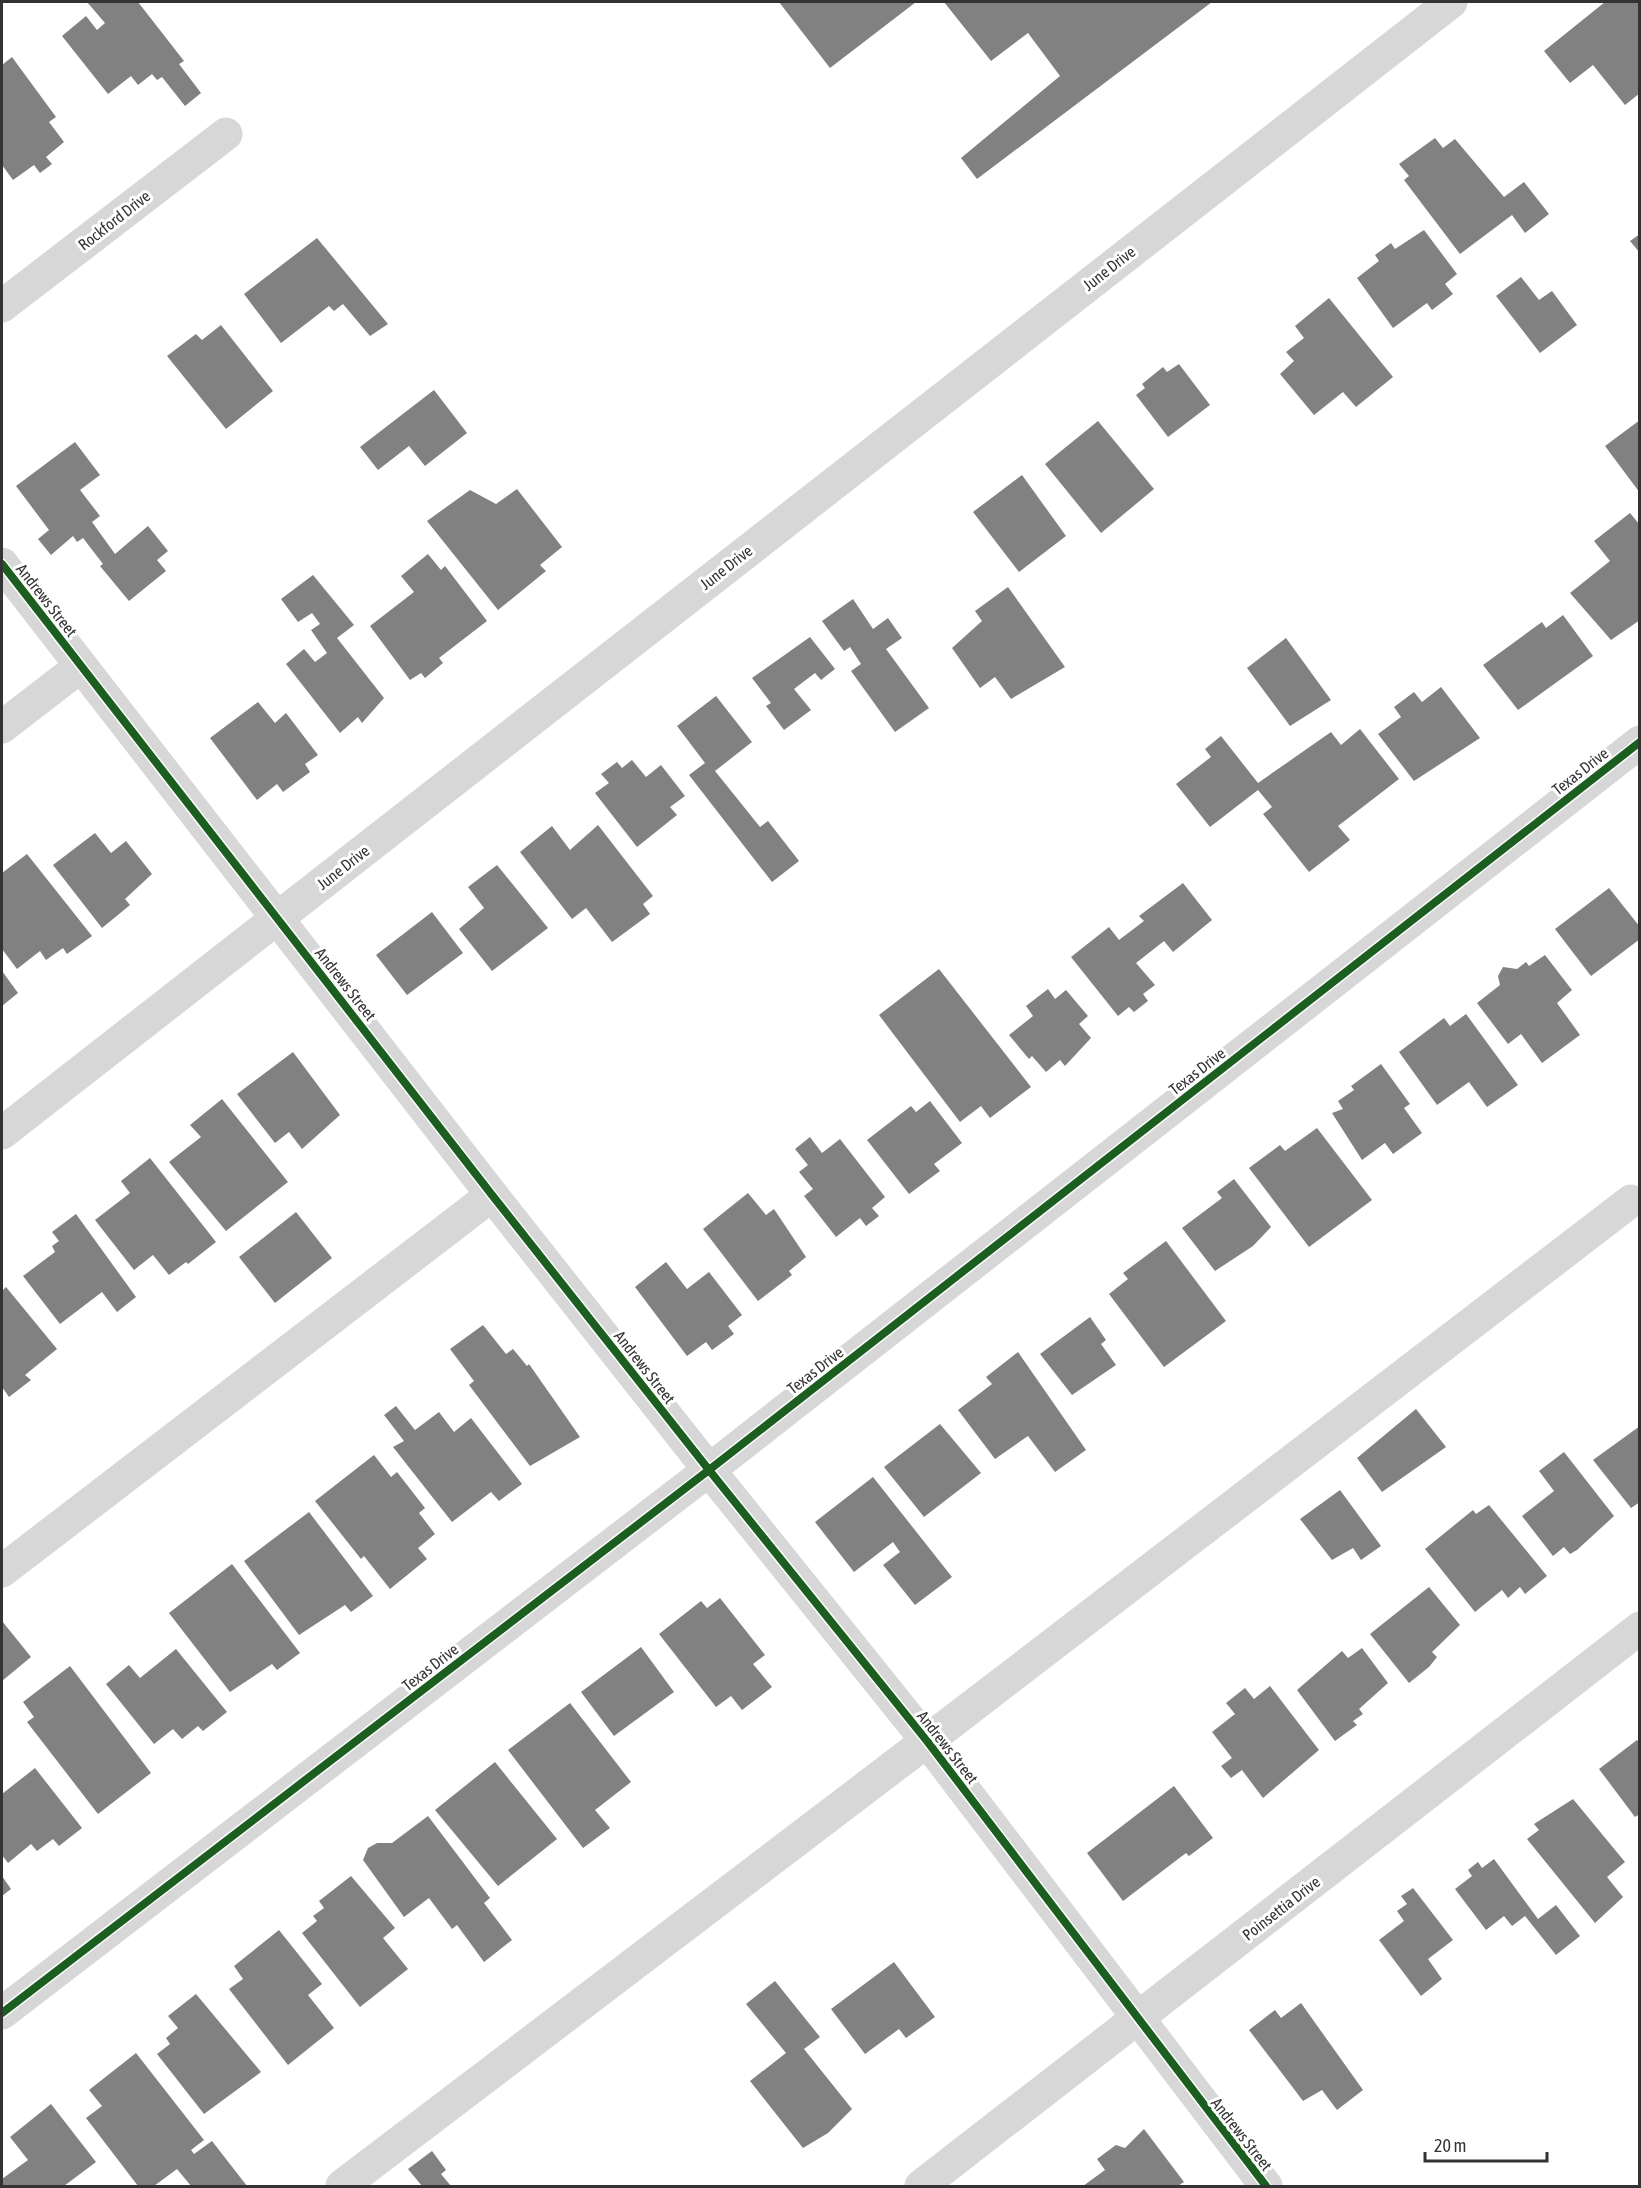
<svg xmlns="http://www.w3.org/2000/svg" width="1641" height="2188" viewBox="0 0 1641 2188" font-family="'Asap Condensed',sans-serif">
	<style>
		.building { fill: #818181 }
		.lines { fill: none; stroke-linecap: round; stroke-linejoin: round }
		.minor { stroke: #d7d7d7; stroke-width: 33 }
		.cycleway-casing { stroke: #fff; stroke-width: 11 }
		.cycleway { stroke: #1b5e20; stroke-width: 8 }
		.labels { text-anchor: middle; stroke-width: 6; stroke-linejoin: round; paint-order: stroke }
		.street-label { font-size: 16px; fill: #333; stroke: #fff }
	</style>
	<rect width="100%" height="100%" fill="#fff"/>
	<g class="building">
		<path d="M 87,2 L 138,2 L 184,61 L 179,64 L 201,93 L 185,106 L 162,77 L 157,80 L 152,74 L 138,85 L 131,76 L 108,94 L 62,36 L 86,16 L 97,30 L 105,23 Z"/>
		<path d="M 779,2 L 916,2 L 830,68 Z"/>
		<path d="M 944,2 L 1212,2 L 977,179 L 961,158 L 1060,76 L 1028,33 L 991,61 Z"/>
		<path d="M 1605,2 L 1640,2 L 1640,93 L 1625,105 L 1593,65 L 1570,83 L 1544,51 Z"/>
		<path d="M 12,57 L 56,117 L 49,122 L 64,142 L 46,157 L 52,164 L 40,173 L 34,165 L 13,180 L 2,165 L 2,65 Z"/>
		<path d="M 1435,138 L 1443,148 L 1455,139 L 1504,197 L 1524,182 L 1549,214 L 1525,233 L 1512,215 L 1460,254 L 1404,180 L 1409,176 L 1399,164 Z"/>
		<path d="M 1424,230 L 1457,274 L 1445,284 L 1453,294 L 1432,310 L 1427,303 L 1393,328 L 1357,278 L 1379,261 L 1375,255 L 1391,243 L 1395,249 Z"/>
		<path d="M 1640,234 L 1640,253 L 1630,241 Z"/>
		<path d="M 317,238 L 388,324 L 370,336 L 343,304 L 334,311 L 329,306 L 281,343 L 244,294 Z"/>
		<path d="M 1521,277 L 1539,300 L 1552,291 L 1577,325 L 1540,353 L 1496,296 Z"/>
		<path d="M 1329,298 L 1393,377 L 1356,407 L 1343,392 L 1314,415 L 1280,374 L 1294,361 L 1286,352 L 1304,338 L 1295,326 Z"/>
		<path d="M 221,325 L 273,391 L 226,429 L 167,356 L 196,334 L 202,340 Z"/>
		<path d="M 1179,364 L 1210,405 L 1168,437 L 1136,395 L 1145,388 L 1142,384 L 1163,367 L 1167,372 Z"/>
		<path d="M 434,390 L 467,433 L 425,466 L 409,446 L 378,470 L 360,447 Z"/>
		<path d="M 1640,420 L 1640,493 L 1605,446 Z"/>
		<path d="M 1098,421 L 1154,489 L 1101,533 L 1045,464 Z"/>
		<path d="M 75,442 L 100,475 L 80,490 L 100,516 L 92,522 L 115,554 L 148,526 L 168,551 L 157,560 L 166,571 L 129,601 L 100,566 L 103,564 L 83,538 L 77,542 L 73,536 L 51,555 L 38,539 L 49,530 L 16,486 Z"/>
		<path d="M 1022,475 L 1066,536 L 1019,572 L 973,512 Z"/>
		<path d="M 517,489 L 562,547 L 540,565 L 546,571 L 498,610 L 427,521 L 470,490 L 496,504 Z"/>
		<path d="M 1630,513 L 1640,525 L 1640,620 L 1611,640 L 1570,593 L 1610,561 L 1594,541 Z"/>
		<path d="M 428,554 L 441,570 L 445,566 L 487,621 L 439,658 L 443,663 L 425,678 L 421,673 L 410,680 L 370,626 L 414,592 L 401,576 Z"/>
		<path d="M 313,575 L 354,625 L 337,638 L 384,698 L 362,723 L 358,717 L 340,733 L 286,664 L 304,649 L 315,662 L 327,653 L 311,630 L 320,624 L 312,613 L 298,622 L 281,599 Z"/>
		<path d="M 1008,587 L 1065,667 L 1011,699 L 995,677 L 980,688 L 952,648 L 982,621 L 975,611 Z"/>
		<path d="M 853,599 L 873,629 L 888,618 L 902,638 L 886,649 L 929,708 L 895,732 L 851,671 L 861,664 L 850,647 L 844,651 L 822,621 Z"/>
		<path d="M 1563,615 L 1593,656 L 1518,710 L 1483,665 L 1542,622 L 1546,628 Z"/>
		<path d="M 810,637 L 835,669 L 821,680 L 815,673 L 794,689 L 811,710 L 784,730 L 766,706 L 771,703 L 752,678 Z"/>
		<path d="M 1286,638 L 1331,700 L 1290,726 L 1247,668 Z"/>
		<path d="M 1441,687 L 1480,738 L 1414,781 L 1378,734 L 1401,717 L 1394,707 L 1414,692 L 1422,702 Z"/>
		<path d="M 716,696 L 752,742 L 715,771 L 760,827 L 768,821 L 799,861 L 772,882 L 689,775 L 705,763 L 677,726 Z"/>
		<path d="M 258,702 L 275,723 L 286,713 L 318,755 L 305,764 L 310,772 L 283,792 L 277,784 L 257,800 L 210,738 Z"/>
		<path d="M 1360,729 L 1399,779 L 1338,826 L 1350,840 L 1309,872 L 1263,814 L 1272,807 L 1258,790 L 1210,827 L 1176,784 L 1211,757 L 1205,749 L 1221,736 L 1258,783 L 1331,732 L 1341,745 Z"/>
		<path d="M 632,760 L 646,777 L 661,765 L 685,796 L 670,807 L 677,815 L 637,847 L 595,793 L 609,783 L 601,774 L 617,762 L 622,768 Z"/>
		<path d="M 598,825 L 653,896 L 643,904 L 650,914 L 612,942 L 586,908 L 572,919 L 520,852 L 552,826 L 570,850 Z"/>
		<path d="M 95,833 L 111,853 L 126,841 L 152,874 L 125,899 L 130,905 L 102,928 L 53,865 Z"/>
		<path d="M 27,854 L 92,936 L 67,954 L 63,948 L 46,960 L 40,951 L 17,969 L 2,949 L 2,873 Z"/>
		<path d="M 497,865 L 548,928 L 492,971 L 459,929 L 484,908 L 468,887 Z"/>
		<path d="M 1183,883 L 1212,920 L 1173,952 L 1164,941 L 1136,963 L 1155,985 L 1143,994 L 1148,1001 L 1134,1012 L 1129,1007 L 1118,1016 L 1071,957 L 1109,927 L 1119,940 L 1144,921 L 1139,916 Z"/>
		<path d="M 1609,888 L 1640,927 L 1640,939 L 1591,976 L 1555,929 Z"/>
		<path d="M 432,912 L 463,953 L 407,995 L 376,955 Z"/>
		<path d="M 1545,955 L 1572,990 L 1557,1003 L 1580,1035 L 1542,1063 L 1521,1034 L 1508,1044 L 1477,1003 L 1500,985 L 1498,976 L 1503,967 L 1517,969 L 1526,962 L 1529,966 Z"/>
		<path d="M 939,969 L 1031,1087 L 990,1118 L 981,1106 L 960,1122 L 879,1015 Z"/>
		<path d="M 2,971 L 18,993 L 2,1006 Z"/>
		<path d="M 1048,989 L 1055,999 L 1066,990 L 1088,1016 L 1079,1024 L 1091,1038 L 1065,1066 L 1060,1060 L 1046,1072 L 1032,1056 L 1029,1059 L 1009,1035 L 1033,1016 L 1026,1006 Z"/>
		<path d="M 1466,1014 L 1518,1085 L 1487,1107 L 1469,1082 L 1437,1105 L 1399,1052 L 1444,1018 L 1450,1026 Z"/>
		<path d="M 293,1052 L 340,1115 L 302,1149 L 289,1132 L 275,1143 L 237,1094 Z"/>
		<path d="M 1381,1064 L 1410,1104 L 1404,1108 L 1422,1133 L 1393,1154 L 1385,1143 L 1362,1160 L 1332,1113 L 1343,1109 L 1338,1101 L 1354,1090 L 1351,1086 Z"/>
		<path d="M 222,1099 L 288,1182 L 226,1231 L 169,1162 L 201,1137 L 190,1125 Z"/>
		<path d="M 930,1101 L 962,1143 L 934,1164 L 940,1171 L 909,1194 L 867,1140 L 911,1106 L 916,1112 Z"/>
		<path d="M 1317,1128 L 1372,1200 L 1309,1247 L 1249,1168 L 1280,1145 L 1285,1151 Z"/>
		<path d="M 810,1137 L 822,1153 L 840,1139 L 885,1197 L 872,1208 L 879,1216 L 866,1226 L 860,1218 L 836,1237 L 804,1196 L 813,1189 L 799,1172 L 808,1165 L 795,1149 Z"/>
		<path d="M 150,1158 L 216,1242 L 188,1264 L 186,1262 L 169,1275 L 153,1255 L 134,1270 L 95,1220 L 130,1193 L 121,1181 Z"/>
		<path d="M 1234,1179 L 1271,1227 L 1253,1246 L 1215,1271 L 1182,1228 L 1222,1198 L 1217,1192 Z"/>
		<path d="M 748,1193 L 766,1215 L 774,1209 L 806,1257 L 789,1271 L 792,1275 L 758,1301 L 703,1229 Z"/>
		<path d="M 296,1212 L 332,1258 L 275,1303 L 239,1257 Z"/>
		<path d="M 76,1214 L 136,1297 L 117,1312 L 102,1292 L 60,1324 L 23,1276 L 55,1252 L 52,1246 L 59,1241 L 52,1232 Z"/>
		<path d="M 1166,1241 L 1226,1321 L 1164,1367 L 1109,1294 L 1128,1279 L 1123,1273 Z"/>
		<path d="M 666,1262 L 687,1289 L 709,1272 L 742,1315 L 728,1326 L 734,1334 L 712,1350 L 706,1342 L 687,1356 L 635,1287 Z"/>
		<path d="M 6,1287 L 57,1349 L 25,1375 L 31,1380 L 9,1397 L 2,1387 L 2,1291 Z"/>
		<path d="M 1090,1317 L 1106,1340 L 1101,1344 L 1116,1365 L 1072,1395 L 1040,1354 Z"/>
		<path d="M 483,1325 L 506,1354 L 513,1349 L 527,1366 L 529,1364 L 580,1437 L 530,1466 L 469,1385 L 474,1381 L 450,1349 Z"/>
		<path d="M 1018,1352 L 1086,1450 L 1055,1472 L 1028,1436 L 995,1459 L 958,1410 L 992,1384 L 986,1377 Z"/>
		<path d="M 396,1406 L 415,1430 L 439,1412 L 454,1432 L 471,1418 L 522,1484 L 499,1501 L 491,1492 L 452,1522 L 393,1447 L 404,1441 L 384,1415 Z"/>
		<path d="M 1416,1409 L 1446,1447 L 1382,1492 L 1357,1458 Z"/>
		<path d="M 940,1424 L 981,1473 L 924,1517 L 884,1467 Z"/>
		<path d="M 1640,1426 L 1640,1502 L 1631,1508 L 1593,1460 Z"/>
		<path d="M 1564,1452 L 1614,1516 L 1577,1550 L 1570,1554 L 1564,1547 L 1553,1556 L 1522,1516 L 1554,1491 L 1539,1471 Z"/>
		<path d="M 374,1455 L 391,1477 L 397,1472 L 425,1508 L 419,1513 L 435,1534 L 418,1548 L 427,1559 L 390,1589 L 364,1556 L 361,1559 L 315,1501 Z"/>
		<path d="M 873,1477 L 952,1577 L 915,1605 L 883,1565 L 900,1552 L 893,1542 L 854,1572 L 815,1522 Z"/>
		<path d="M 1340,1490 L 1381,1546 L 1361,1560 L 1353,1548 L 1332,1560 L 1300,1519 Z"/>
		<path d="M 1489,1505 L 1547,1576 L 1525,1594 L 1520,1587 L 1508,1598 L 1502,1590 L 1475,1612 L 1425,1549 L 1473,1510 L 1476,1514 Z"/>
		<path d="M 309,1512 L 373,1596 L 351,1612 L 345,1605 L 299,1635 L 244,1561 Z"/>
		<path d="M 232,1564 L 300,1653 L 277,1670 L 272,1664 L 230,1692 L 169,1613 Z"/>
		<path d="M 1429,1587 L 1460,1625 L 1432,1652 L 1437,1657 L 1429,1667 L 1409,1683 L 1370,1634 Z"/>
		<path d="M 720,1598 L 765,1655 L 753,1664 L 772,1687 L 742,1710 L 731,1696 L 716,1707 L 659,1634 L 701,1601 L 707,1608 Z"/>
		<path d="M 2,1621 L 31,1657 L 2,1681 Z"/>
		<path d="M 641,1647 L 674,1692 L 614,1736 L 581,1692 Z"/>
		<path d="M 1362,1648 L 1388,1683 L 1359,1709 L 1363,1714 L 1353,1721 L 1357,1725 L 1335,1741 L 1297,1690 L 1342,1651 L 1348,1658 Z"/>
		<path d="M 176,1649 L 227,1712 L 203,1731 L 198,1726 L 182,1739 L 173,1729 L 154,1744 L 106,1684 L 129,1665 L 140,1678 Z"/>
		<path d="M 70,1666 L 151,1773 L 98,1814 L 27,1722 L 34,1717 L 23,1702 Z"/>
		<path d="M 1270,1686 L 1319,1750 L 1263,1798 L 1242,1770 L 1231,1778 L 1221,1766 L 1232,1758 L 1212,1732 L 1235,1714 L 1226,1703 L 1245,1688 L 1254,1699 Z"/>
		<path d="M 570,1703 L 631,1782 L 595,1810 L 610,1828 L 583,1848 L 508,1750 Z"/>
		<path d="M 1637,1740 L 1640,1743 L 1640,1814 L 1635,1817 L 1599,1769 Z"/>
		<path d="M 495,1762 L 557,1839 L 498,1886 L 435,1810 Z"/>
		<path d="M 35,1768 L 82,1828 L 59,1846 L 53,1839 L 37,1851 L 31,1844 L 8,1863 L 2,1855 L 2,1794 Z"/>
		<path d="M 1174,1786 L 1213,1838 L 1189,1856 L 1186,1853 L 1123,1901 L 1087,1853 Z"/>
		<path d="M 1573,1799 L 1625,1862 L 1607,1877 L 1623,1897 L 1595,1923 L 1527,1839 L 1539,1830 L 1534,1824 Z"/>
		<path d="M 428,1816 L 490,1898 L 484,1903 L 512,1940 L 484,1962 L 457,1925 L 452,1929 L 429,1898 L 404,1917 L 363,1860 L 368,1848 L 377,1843 L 392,1843 Z"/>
		<path d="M 1494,1859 L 1538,1919 L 1556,1905 L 1580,1936 L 1556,1955 L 1525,1916 L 1512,1926 L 1504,1916 L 1486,1930 L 1455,1889 L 1472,1876 L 1468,1870 L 1478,1862 L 1482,1868 Z"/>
		<path d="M 2,1876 L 11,1889 L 2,1896 Z"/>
		<path d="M 351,1876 L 395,1928 L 383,1938 L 408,1969 L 360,2007 L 302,1933 L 317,1921 L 313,1916 L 324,1908 L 319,1901 Z"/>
		<path d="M 1413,1888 L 1453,1940 L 1428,1959 L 1442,1979 L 1421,1996 L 1379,1940 L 1404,1921 L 1397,1911 L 1407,1904 L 1401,1896 Z"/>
		<path d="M 279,1930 L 322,1984 L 308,1995 L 334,2028 L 288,2065 L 229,1989 L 243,1979 L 234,1966 Z"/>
		<path d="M 894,1962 L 935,2017 L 906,2038 L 899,2029 L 865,2054 L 831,2009 Z"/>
		<path d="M 775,1981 L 820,2037 L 804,2049 L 852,2109 L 828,2133 L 803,2148 L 750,2081 L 786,2053 L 746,2004 Z"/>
		<path d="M 196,1994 L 261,2072 L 204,2114 L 157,2054 L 170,2044 L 166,2038 L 178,2028 L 168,2016 Z"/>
		<path d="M 1301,2003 L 1363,2090 L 1337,2110 L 1322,2090 L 1303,2101 L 1249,2030 L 1275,2010 L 1281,2018 Z"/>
		<path d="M 136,2053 L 204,2140 L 191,2150 L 194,2154 L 212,2141 L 247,2186 L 191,2186 L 177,2169 L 154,2186 L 138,2186 L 86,2118 L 102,2106 L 89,2090 Z"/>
		<path d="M 51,2104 L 96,2162 L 64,2186 L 3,2186 L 2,2179 L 28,2160 L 10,2137 Z"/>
		<path d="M 1144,2129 L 1184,2182 L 1178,2186 L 1083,2186 L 1105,2170 L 1097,2159 L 1116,2145 L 1125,2148 Z"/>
		<path d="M 432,2151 L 446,2170 L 441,2174 L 451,2186 L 422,2186 L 408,2169 Z"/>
	</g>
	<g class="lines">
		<g class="minor">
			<path d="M 2,306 L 226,134"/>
			<path d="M 2,564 L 492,1195 L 709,1470 L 927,1741 L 1266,2186"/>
			<path d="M 2,727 L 81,666"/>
			<path d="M 2,1133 L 1451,2"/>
			<path d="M 2,1571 L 492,1195"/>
			<path d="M 2,2013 L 709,1470 L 1640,742"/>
			<path d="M 342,2186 L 927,1741 L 1631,1201"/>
			<path d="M 921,2186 L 1640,1628"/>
		</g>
		<g class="cycleway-casing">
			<g id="cycleway">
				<path d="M 2,564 L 492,1195 L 709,1470 L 927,1741 L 1266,2186"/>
				<path d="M 2,2013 L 709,1470 L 1640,742"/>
			</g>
		</g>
		<use href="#cycleway" class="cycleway"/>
	</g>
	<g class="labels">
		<g class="street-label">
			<text transform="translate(114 220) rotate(-38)" y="6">Rockford Drive</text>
			<text transform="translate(1109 268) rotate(-38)" y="6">June Drive</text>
			<text transform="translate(726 567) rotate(-38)" y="6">June Drive</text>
			<text transform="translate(47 600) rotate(52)" y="6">Andrews Street</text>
			<text transform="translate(1580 771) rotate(-38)" y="6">Texas Drive</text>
			<text transform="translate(343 867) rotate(-38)" y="6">June Drive</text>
			<text transform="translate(346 984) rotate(52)" y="6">Andrews Street</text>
			<text transform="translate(1197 1071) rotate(-38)" y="6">Texas Drive</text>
			<text transform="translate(645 1367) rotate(52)" y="6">Andrews Street</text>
			<text transform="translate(815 1370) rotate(-38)" y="6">Texas Drive</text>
			<text transform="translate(430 1667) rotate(-38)" y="6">Texas Drive</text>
			<text transform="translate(948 1747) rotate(52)" y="6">Andrews Street</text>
			<text transform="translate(1281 1908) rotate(-38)" y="6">Poinsettia Drive</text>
			<text transform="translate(1242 2134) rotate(52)" y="6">Andrews Street</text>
		</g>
	</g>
	<rect width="1641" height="2188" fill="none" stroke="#333333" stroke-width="6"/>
	<path d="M1425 2152v9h122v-9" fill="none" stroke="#333333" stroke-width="3"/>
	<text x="1434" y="2152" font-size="18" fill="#333333" stroke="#ffffff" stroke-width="4.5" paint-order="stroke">20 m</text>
</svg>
